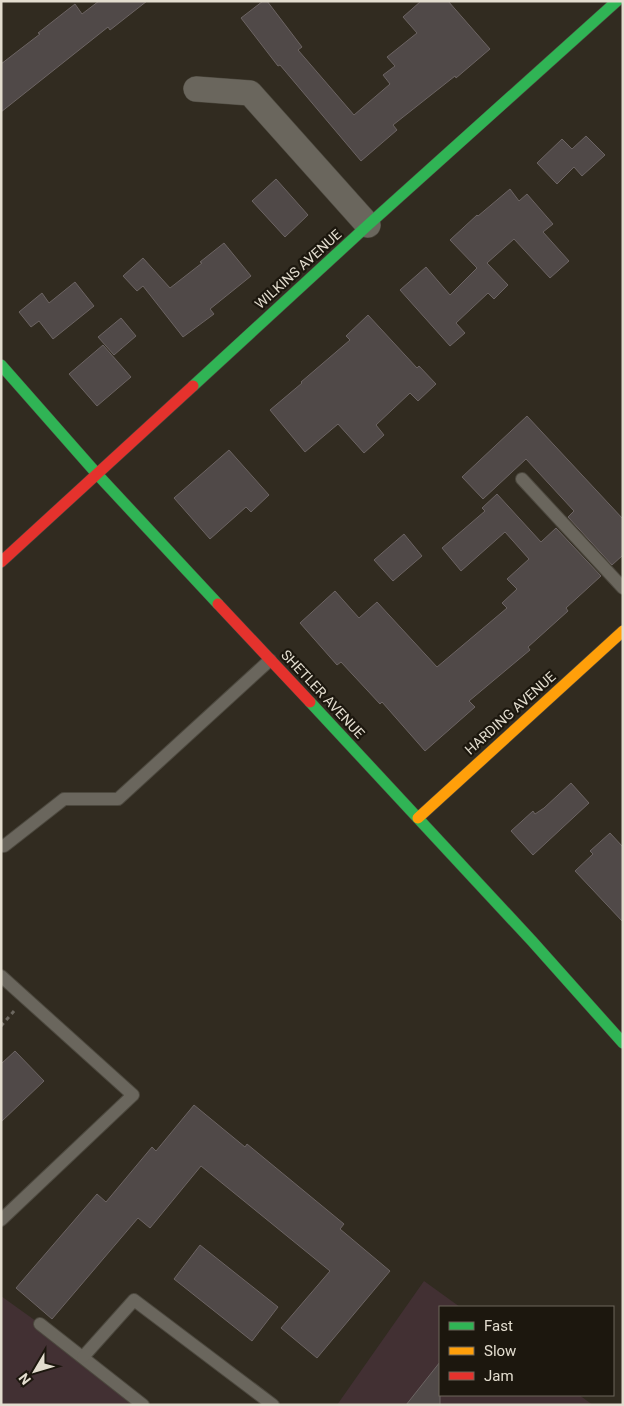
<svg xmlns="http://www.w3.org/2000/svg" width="624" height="1406" viewBox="0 0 624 1406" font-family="Roboto,sans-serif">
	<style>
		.commercial { fill: #423033 }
		.building { fill: #504948; stroke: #6c6463 }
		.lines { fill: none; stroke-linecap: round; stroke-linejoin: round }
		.lane-casing { stroke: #4c483e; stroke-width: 14 }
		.street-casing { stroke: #4c483e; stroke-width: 26 }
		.fast-casing { stroke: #4c483e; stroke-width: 12 }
		.slow-casing { stroke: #4c483e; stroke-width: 12 }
		.jam-casing { stroke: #4c483e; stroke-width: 12 }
		.path { stroke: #6c675f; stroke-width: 3; stroke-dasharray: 4 4; stroke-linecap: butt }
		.lane { stroke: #6a665d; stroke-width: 12 }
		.street { stroke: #6a665d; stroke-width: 25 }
		.fast { stroke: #30b455; stroke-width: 11 }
		.slow { stroke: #ff9f0a; stroke-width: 11 }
		.jam { stroke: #e5322d; stroke-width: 11 }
		.labels { text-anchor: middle; stroke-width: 4.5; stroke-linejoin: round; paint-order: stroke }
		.street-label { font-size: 14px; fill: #e3ddcf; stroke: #1c170e }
	</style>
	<rect width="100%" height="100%" fill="#312b20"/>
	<g class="commercial">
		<path d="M 424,1281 L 460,1307 L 440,1307 L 440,1395 L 579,1395 L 593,1405 L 337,1405 Z"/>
		<path d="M 1,1296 L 40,1324 L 143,1405 L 1,1405 Z"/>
	</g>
	<g class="building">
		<path d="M 99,1 L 147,1 L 110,30 L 108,27 L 1,112 L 1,64 L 40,34 L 38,33 L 75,4 L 82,14 Z"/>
		<path d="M 263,1 L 267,1 L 302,47 L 298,50 L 354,115 L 390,84 L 383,75 L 395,66 L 387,57 L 417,33 L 403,17 L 421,1 L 448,1 L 490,49 L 456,78 L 455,76 L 393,125 L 397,130 L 361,161 L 280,65 L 278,66 L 241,18 Z"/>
		<path d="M 586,136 L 605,155 L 582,176 L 574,167 L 557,184 L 537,163 L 562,139 L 572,149 Z"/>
		<path d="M 276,179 L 308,215 L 285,237 L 252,201 Z"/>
		<path d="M 510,189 L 519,201 L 527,194 L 553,224 L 543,232 L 569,261 L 550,278 L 514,239 L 487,263 L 508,285 L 494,299 L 488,293 L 456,323 L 465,333 L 450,346 L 400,290 L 426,267 L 450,295 L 477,268 L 450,240 L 477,215 L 478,216 Z"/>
		<path d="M 224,243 L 251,276 L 210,309 L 214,314 L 183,337 L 143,286 L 137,291 L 123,276 L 143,258 L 170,288 L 202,263 L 200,262 Z"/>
		<path d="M 75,282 L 94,306 L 53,339 L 39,321 L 31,327 L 19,312 L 42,293 L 49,303 Z"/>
		<path d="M 368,315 L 417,368 L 419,366 L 436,384 L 418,401 L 410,393 L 376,425 L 384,435 L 364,453 L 338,424 L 305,452 L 270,410 L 302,383 L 301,382 L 350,340 L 346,336 Z"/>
		<path d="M 121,318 L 136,336 L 114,355 L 98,337 Z"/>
		<path d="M 103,345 L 131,377 L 97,406 L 69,374 Z"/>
		<path d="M 527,416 L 623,519 L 623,555 L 612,565 L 568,517 L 574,511 L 526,459 L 483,499 L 462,477 Z"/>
		<path d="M 229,450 L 269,495 L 251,512 L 246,507 L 210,539 L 174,498 Z"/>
		<path d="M 497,494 L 541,542 L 556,528 L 601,576 L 566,608 L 568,611 L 528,647 L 530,650 L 469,701 L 475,707 L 425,751 L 382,702 L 380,704 L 341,662 L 337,665 L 300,623 L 335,591 L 359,618 L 377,602 L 437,667 L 507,608 L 502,603 L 517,589 L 507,579 L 529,559 L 505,532 L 461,571 L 442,548 L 485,511 L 482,508 Z"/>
		<path d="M 404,534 L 422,556 L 393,581 L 374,560 Z"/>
		<path d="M 571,783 L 589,803 L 533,855 L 511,831 L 533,811 L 535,814 L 544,808 Z"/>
		<path d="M 610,833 L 623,847 L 623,922 L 575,871 L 593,854 L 590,851 Z"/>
		<path d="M 15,1051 L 44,1081 L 1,1122 L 1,1064 Z"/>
		<path d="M 194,1105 L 245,1147 L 247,1144 L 344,1224 L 340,1229 L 390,1271 L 317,1358 L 281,1328 L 330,1271 L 201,1166 L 150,1228 L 138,1218 L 52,1319 L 16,1288 L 97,1194 L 106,1202 L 152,1147 L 156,1151 Z"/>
		<path d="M 200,1245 L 278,1307 L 252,1341 L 174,1279 Z"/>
		<path d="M 440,1362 L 440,1405 L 406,1405 Z"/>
	</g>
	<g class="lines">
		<g class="lane-casing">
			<g id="lane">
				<path d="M 522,479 L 623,588"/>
				<path d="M 4,846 L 64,799 L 118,799 L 270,660"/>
				<path d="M 1,976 L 133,1095 L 1,1220"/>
				<path d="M 40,1324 L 143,1405"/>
				<path d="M 83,1357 L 134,1300 L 273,1405"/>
			</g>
		</g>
		<g class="street-casing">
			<path id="street" d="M 196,89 L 250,93 L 368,225"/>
		</g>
		<g class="fast-casing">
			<g id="fast">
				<path d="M 1,365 L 97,474 L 218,604"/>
				<path d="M 193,386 L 368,225 L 617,1"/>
				<path d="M 310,702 L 532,941 L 623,1043"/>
			</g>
		</g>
		<g class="slow-casing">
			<path id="slow" d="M 418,818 L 623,631"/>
		</g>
		<g class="jam-casing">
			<g id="jam">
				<path d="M 1,562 L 193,386"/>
				<path d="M 218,604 L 310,702"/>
			</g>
		</g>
		<path class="path" d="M 1,1026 L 14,1011"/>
		<use href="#lane" class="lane"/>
		<use href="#street" class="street"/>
		<use href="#fast" class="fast"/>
		<use href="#slow" class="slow"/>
		<use href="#jam" class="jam"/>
	</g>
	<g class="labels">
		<g class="street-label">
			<text transform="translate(298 269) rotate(-42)" y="5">WILKINS AVENUE</text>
			<text transform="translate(323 694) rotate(47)" y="5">SHETLER AVENUE</text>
			<text transform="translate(510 713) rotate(-42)" y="5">HARDING AVENUE</text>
		</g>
	</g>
	<rect width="624" height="1406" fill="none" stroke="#e3ddcf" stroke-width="5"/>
	<rect x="439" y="1306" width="175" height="90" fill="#1c170e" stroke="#6c665b"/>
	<rect x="449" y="1322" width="25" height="8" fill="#30b455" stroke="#6c665b"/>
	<text x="484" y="1331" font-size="15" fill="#e3ddcf">Fast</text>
	<rect x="449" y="1347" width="25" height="8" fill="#ff9f0a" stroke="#6c665b"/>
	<text x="484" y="1356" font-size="15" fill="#e3ddcf">Slow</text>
	<rect x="449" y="1372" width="25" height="8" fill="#e5322d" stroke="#6c665b"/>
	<text x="484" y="1381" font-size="15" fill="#e3ddcf">Jam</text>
	<g transform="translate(35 1371) rotate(232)" stroke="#1c170e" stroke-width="4" paint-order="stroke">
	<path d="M0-4L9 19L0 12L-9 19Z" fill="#e3ddcf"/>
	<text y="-8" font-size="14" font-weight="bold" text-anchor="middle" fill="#e3ddcf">N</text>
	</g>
</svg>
